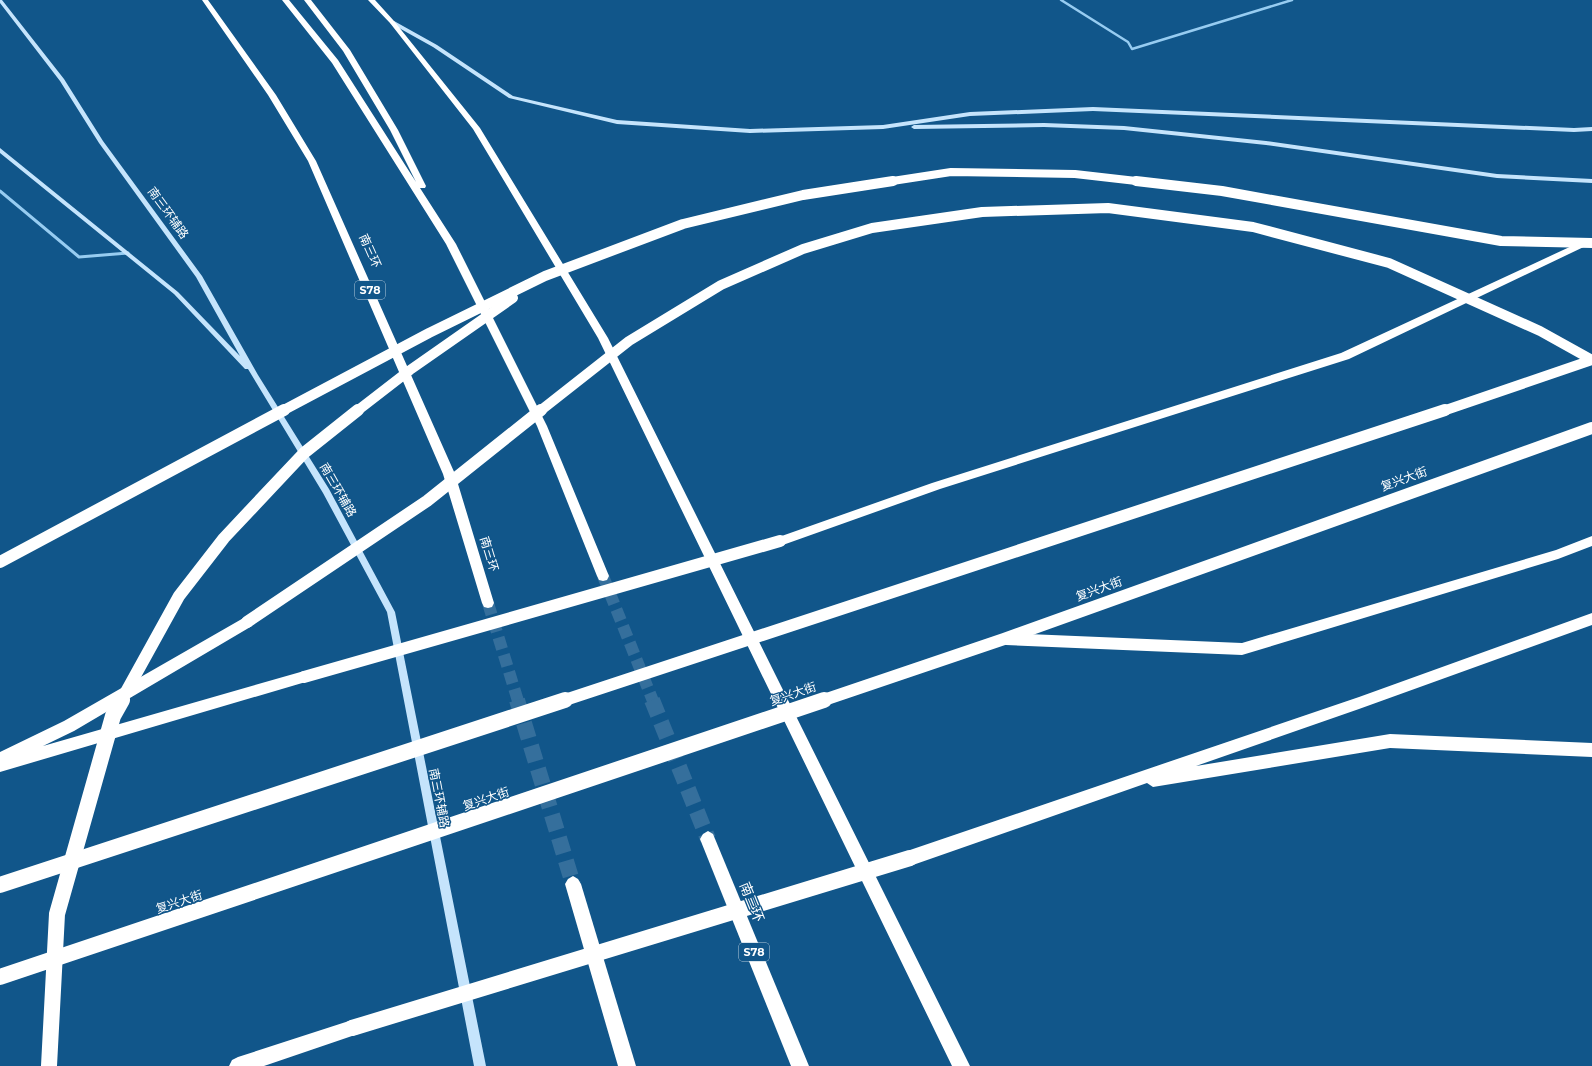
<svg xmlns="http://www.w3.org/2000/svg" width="1592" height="1066" viewBox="0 0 1592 1066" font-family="Montserrat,'Noto Sans SC',sans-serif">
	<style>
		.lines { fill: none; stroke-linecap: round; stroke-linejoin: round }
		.highway-tunnel-far1 { stroke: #356f9c; stroke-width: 12; stroke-dasharray: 12 6; stroke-linecap: butt }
		.highway-tunnel { stroke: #356f9c; stroke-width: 16; stroke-dasharray: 16 8; stroke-linecap: butt }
		.street-far1 { stroke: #97ccf1; stroke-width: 2.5 }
		.street { stroke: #97ccf1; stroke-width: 3 }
		.secondary { fill: #c5e4fc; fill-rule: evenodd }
		.highway { fill: #fff; fill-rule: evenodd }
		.highway-bridge-far3 { stroke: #fff; stroke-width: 8 }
		.highway-bridge-far2 { stroke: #fff; stroke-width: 10 }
		.highway-bridge-far1 { stroke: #fff; stroke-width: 12 }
		.highway-bridge { stroke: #fff; stroke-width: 16 }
		.labels { text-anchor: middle; stroke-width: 3; stroke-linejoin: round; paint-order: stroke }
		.shield { fill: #11568a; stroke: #b8ccdc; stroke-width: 1 }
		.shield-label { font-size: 11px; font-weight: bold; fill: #fff }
		.street-label { font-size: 12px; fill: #fff; stroke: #11568a }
		.near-street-label { font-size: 14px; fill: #fff; stroke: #11568a }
	</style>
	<rect width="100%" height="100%" fill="#11568a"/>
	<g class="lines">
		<g class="highway-tunnel-far1">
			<path d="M 603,576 L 653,701"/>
			<path d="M 488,603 L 518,701"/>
		</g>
		<g class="highway-tunnel">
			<path d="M 517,700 L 573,884"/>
			<path d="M 652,700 L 708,839"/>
		</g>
		<path class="street-far1" d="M 1061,0 L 1128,42 L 1132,49 L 1292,0"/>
		<path class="street" d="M 0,191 L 79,257 L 128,253"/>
		<g class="secondary">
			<path d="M 0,0 L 2,0 L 64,79 L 103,141 L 202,276 L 258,375 L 329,489 L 395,612 L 486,1066 L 474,1066 L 387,612 L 323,493 L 248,369 L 245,369 L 174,294 L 0,153 L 0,148 L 178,292 L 240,356 L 196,277 L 99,143 L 60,81 L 0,3 Z"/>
			<path d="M 390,21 L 394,21 L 437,45 L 513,96 L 617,120 L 750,129 L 883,125 L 970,112 L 1093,107 L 1574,128 L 1592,127 L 1592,131 L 1574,132 L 1093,111 L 970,116 L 883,129 L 750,133 L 617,124 L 509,98 L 433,47 L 390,23 Z"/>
			<path d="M 1044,123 L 1124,126 L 1266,141 L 1497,174 L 1592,179 L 1592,183 L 1497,178 L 1266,145 L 1124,130 L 1044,127 L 914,129 L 911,127 L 914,125 Z"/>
		</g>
		<g class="highway">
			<path d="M 202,0 L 208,0 L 276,95 L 316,161 L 455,474 L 494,603 L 492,607 L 488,608 L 484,607 L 482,603 L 443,474 L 308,161 L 268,95 Z"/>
			<path d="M 282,0 L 289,0 L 338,60 L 416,182 L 390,130 L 343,51 L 304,0 L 311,0 L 350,50 L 398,130 L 426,186 L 425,188 L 420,188 L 456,244 L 547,426 L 609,576 L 607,580 L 603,581 L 599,580 L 597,576 L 537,426 L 446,244 L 332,63 Z"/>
			<path d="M 368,0 L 375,0 L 394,21 L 480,128 L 608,338 L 970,1066 L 952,1066 L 598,338 L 473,129 L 390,23 Z"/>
			<path d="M 1589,238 L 1592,239 L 1592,243 L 1349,359 L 940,489 L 780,546 L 776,544 L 774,541 L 776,538 L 932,483 L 1341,353 Z"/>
			<path d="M 1592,536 L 1592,546 L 1558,559 L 1242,655 L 1006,645 L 1001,643 L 999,639 L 1001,635 L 1006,633 L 1242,643 L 1556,550 Z"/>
			<path d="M 1592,613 L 1592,625 L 1359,709 L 1196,766 L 1390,734 L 1592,743 L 1592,757 L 1390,748 L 1153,787 L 1147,783 L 910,866 L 905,863 L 902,858 L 905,853 L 910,850 L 1359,697 Z"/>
			<path d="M 247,616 L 252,618 L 253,622 L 252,626 L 74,731 L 43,746 L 304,671 L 309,673 L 311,677 L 309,681 L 0,772 L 0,752 L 64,721 Z"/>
			<path d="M 708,831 L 713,834 L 809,1066 L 791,1066 L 700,839 L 703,834 Z"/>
			<path d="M 573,876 L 578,879 L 581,884 L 636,1066 L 618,1066 L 565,884 L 568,879 Z"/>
			<path d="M 352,1020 L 358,1022 L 360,1028 L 358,1034 L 352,1036 L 264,1066 L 229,1066 L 232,1060 L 238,1057 Z"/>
		</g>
		<path class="highway-bridge-far3" d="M 886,182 L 951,172 L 1075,174 L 1145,182"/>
		<g class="highway-bridge-far2">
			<path d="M 1136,181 L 1222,191 L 1501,241 L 1592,243"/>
			<path d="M 282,411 L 429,333 L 545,276 L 683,224 L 803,195 L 893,181"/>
			<path d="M 357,411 L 410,370 L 513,298"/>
			<path d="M 540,411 L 629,341 L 721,285 L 803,249 L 872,228 L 982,212 L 1108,208 L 1253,227 L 1389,263 L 1540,331 L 1592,360"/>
			<path d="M 1443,411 L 1592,360"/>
		</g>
		<g class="highway-bridge-far1">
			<path d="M 0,562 L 284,410"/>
			<path d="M 247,622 L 427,501 L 541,410"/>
			<path d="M 304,677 L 780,541"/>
			<path d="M 121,701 L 179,596 L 224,538 L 304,453 L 358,410"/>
			<path d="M 562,701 L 1445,410"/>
			<path d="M 821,701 L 1004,639 L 1592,428"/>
		</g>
		<g class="highway-bridge">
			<path d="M 0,885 L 565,700"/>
			<path d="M 0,977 L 824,700"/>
			<path d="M 352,1028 L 910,858"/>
			<path d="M 49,1066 L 57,914 L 113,716 L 122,700"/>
		</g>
	</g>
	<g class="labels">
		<g class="shield">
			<rect x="355" y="281" width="30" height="18" rx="3"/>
			<rect x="739" y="943" width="30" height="18" rx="3"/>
		</g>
		<g class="shield-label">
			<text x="370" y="294">S78</text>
			<text x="754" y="956">S78</text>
		</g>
		<g class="street-label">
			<text transform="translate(168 213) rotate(54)" y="4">南三环辅路</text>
			<text transform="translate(370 251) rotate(66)" y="4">南三环</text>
			<text transform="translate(1404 479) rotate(-20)" y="4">复兴大街</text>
			<text transform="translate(338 490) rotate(60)" y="4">南三环辅路</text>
			<text transform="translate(489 554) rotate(73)" y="4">南三环</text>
			<text transform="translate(1099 589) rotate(-20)" y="4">复兴大街</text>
			<text transform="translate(793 694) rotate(-19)" y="4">复兴大街</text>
			<text transform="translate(439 798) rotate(79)" y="4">南三环辅路</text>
			<text transform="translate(486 799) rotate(-19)" y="4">复兴大街</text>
			<text transform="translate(179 902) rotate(-18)" y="4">复兴大街</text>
		</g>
		<g class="near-street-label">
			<text transform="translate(752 902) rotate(68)" y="5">南三环</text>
		</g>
	</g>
</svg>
